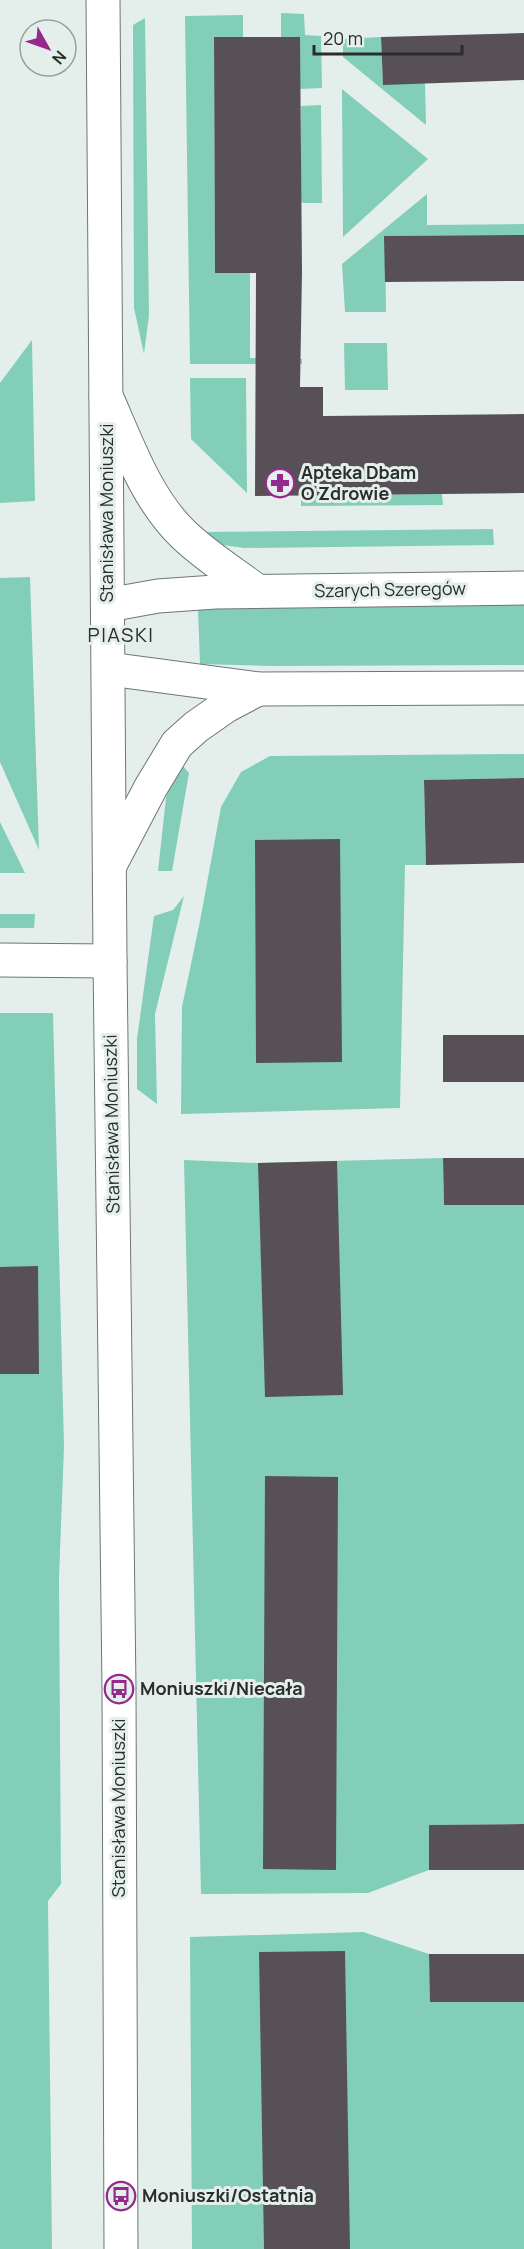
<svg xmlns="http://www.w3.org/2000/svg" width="524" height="2249" viewBox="0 0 524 2249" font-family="Manrope,sans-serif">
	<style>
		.green { fill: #83ceb8 }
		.building { fill: #575056 }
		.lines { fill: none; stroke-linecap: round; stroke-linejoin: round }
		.street-casing { stroke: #6e7774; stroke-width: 35 }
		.secondary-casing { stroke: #6e7774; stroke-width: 35 }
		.street { stroke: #fff; stroke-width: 33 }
		.secondary { stroke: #fff; stroke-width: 33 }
		.labels { text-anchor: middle; stroke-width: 6; stroke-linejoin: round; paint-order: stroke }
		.poi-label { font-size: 18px; font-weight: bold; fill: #292d2c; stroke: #e4efeb; text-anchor: start }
		.street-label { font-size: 18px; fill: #292d2c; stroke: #e4efeb }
		.neighbourhood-label { font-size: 20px; letter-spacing: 1.5px; fill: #292d2c; stroke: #e4efeb }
	</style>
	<rect width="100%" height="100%" fill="#e4efeb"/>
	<g class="green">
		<path d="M 281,13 L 304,14 L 305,35 L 321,36 L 322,88 L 300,89 L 300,37 L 281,37 Z"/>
		<path d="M 243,15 L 243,37 L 214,37 L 215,273 L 250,273 L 250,358 L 302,359 L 302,364 L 190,364 L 185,16 Z"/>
		<path d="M 145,18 L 149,315 L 144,354 L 134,308 L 133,25 Z"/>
		<path d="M 381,37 L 383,84 L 425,83 L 426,125 L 343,57 L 343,39 Z"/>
		<path d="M 342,89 L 428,159 L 343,237 Z"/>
		<path d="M 321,105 L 322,203 L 303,203 L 301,202 L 301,106 Z"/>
		<path d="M 427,194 L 427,225 L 524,224 L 524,235 L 385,236 L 386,312 L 345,312 L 342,264 Z"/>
		<path d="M 32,340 L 35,501 L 0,503 L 0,383 Z"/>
		<path d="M 344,343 L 387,343 L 388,390 L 345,390 Z"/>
		<path d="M 190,378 L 246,378 L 247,493 L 191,439 Z"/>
		<path d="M 442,494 L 443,505 L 301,506 L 301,495 Z"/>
		<path d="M 493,529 L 494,545 L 244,548 L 223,545 L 199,532 Z"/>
		<path d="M 30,577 L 39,850 L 0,762 L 0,578 Z"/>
		<path d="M 524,605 L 524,665 L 271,666 L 200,664 L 198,609 L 217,607 Z"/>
		<path d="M 524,754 L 524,778 L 424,780 L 426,865 L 405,865 L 400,1108 L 181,1114 L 182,1007 L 200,921 L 221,807 L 241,772 L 270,756 Z"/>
		<path d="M 182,765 L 189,773 L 172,871 L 158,871 L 166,798 L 170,784 Z"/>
		<path d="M 0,822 L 25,873 L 0,873 Z"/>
		<path d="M 184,896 L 155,1014 L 157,1104 L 137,1089 L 137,1039 L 154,916 L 173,910 Z"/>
		<path d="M 0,914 L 35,914 L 34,928 L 0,928 Z"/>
		<path d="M 0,1013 L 53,1013 L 64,1447 L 59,1578 L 61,1884 L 48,1901 L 52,2249 L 0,2249 Z"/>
		<path d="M 443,1158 L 444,1205 L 524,1205 L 524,1824 L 429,1825 L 429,1870 L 368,1893 L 201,1894 L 184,1160 L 258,1163 Z"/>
		<path d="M 363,1932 L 429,1954 L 431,2002 L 524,2002 L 524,2249 L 192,2249 L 190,1937 Z"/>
	</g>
	<g class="building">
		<path d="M 524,33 L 524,80 L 383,85 L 381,37 Z"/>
		<path d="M 214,37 L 300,37 L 302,272 L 300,387 L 323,387 L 323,416 L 524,414 L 524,493 L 255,496 L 256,273 L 215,273 Z"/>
		<path d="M 524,235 L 524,281 L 385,282 L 384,236 Z"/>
		<path d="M 524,778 L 524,863 L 426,865 L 424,780 Z"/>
		<path d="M 340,839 L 342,1062 L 256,1063 L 255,840 Z"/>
		<rect x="443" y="1035" width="81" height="47"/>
		<path d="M 443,1158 L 524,1158 L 524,1205 L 444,1205 Z"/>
		<path d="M 337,1161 L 343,1395 L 265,1397 L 258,1163 Z"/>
		<path d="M 38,1266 L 39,1374 L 0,1374 L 0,1267 Z"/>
		<path d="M 265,1476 L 338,1477 L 336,1870 L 263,1869 Z"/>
		<path d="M 524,1824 L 524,1870 L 429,1870 L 429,1825 Z"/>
		<path d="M 345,1951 L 350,2249 L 264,2249 L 259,1952 Z"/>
		<path d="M 429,1954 L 524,1954 L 524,2002 L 430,2002 Z"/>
	</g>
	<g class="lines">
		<g class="street-casing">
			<g id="street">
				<path d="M 106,396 C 127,443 146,499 184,535 C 206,556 233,573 257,591"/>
				<path d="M 108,605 L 158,596 L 215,592 L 524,588"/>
				<path d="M 109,669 L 258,689 L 524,688"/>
				<path d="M 111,863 L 151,787 L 177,744 L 196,727 L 226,706 L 258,689"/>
			</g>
		</g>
		<g class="secondary-casing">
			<g id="secondary">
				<path d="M 103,0 L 110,961 L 119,1689 L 121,2249"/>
				<path d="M 0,960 L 110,961"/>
			</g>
		</g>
		<use href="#street" class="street"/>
		<use href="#secondary" class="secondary"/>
	</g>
	<defs>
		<g id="pharmacy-ring" transform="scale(1.5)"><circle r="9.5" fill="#e4efeb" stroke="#952a8c" stroke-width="1.5"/><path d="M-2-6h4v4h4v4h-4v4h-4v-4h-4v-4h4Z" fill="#952a8c"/></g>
		<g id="bus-ring" transform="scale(1.5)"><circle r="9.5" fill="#e4efeb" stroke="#952a8c" stroke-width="1.5"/><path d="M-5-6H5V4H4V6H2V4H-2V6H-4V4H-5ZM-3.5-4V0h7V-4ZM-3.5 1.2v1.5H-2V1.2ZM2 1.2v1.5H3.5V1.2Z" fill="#952a8c"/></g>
	</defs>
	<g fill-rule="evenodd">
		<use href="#pharmacy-ring" x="280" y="483"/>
		<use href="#bus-ring" x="119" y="1689"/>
		<use href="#bus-ring" x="121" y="2196"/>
	</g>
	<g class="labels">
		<g class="poi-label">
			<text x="301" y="479">Apteka Dbam<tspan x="301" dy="21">O Zdrowie</tspan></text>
			<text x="140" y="1695">Moniuszki/Niecała</text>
			<text x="142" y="2202">Moniuszki/Ostatnia</text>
		</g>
		<g class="street-label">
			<text transform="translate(107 513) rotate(-90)" y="6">Stanisława Moniuszki</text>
			<text transform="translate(390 590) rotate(-1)" y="6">Szarych Szeregów</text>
			<text transform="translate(112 1124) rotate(-91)" y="6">Stanisława Moniuszki</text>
			<text transform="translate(119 1808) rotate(-90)" y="6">Stanisława Moniuszki</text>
		</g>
		<g class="neighbourhood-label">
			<text x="121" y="642">PIASKI</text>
		</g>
	</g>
	<g transform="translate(48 48) rotate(130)"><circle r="28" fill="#e4efeb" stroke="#99a19f" stroke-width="1.5"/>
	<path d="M0-4.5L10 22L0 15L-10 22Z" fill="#952a8c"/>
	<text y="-9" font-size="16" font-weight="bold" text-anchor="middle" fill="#292d2c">N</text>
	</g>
	<path d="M314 45v9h148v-9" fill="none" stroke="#292d2c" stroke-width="3"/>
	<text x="323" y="45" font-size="18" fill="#292d2c" stroke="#e4efeb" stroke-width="4.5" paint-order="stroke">20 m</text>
</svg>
